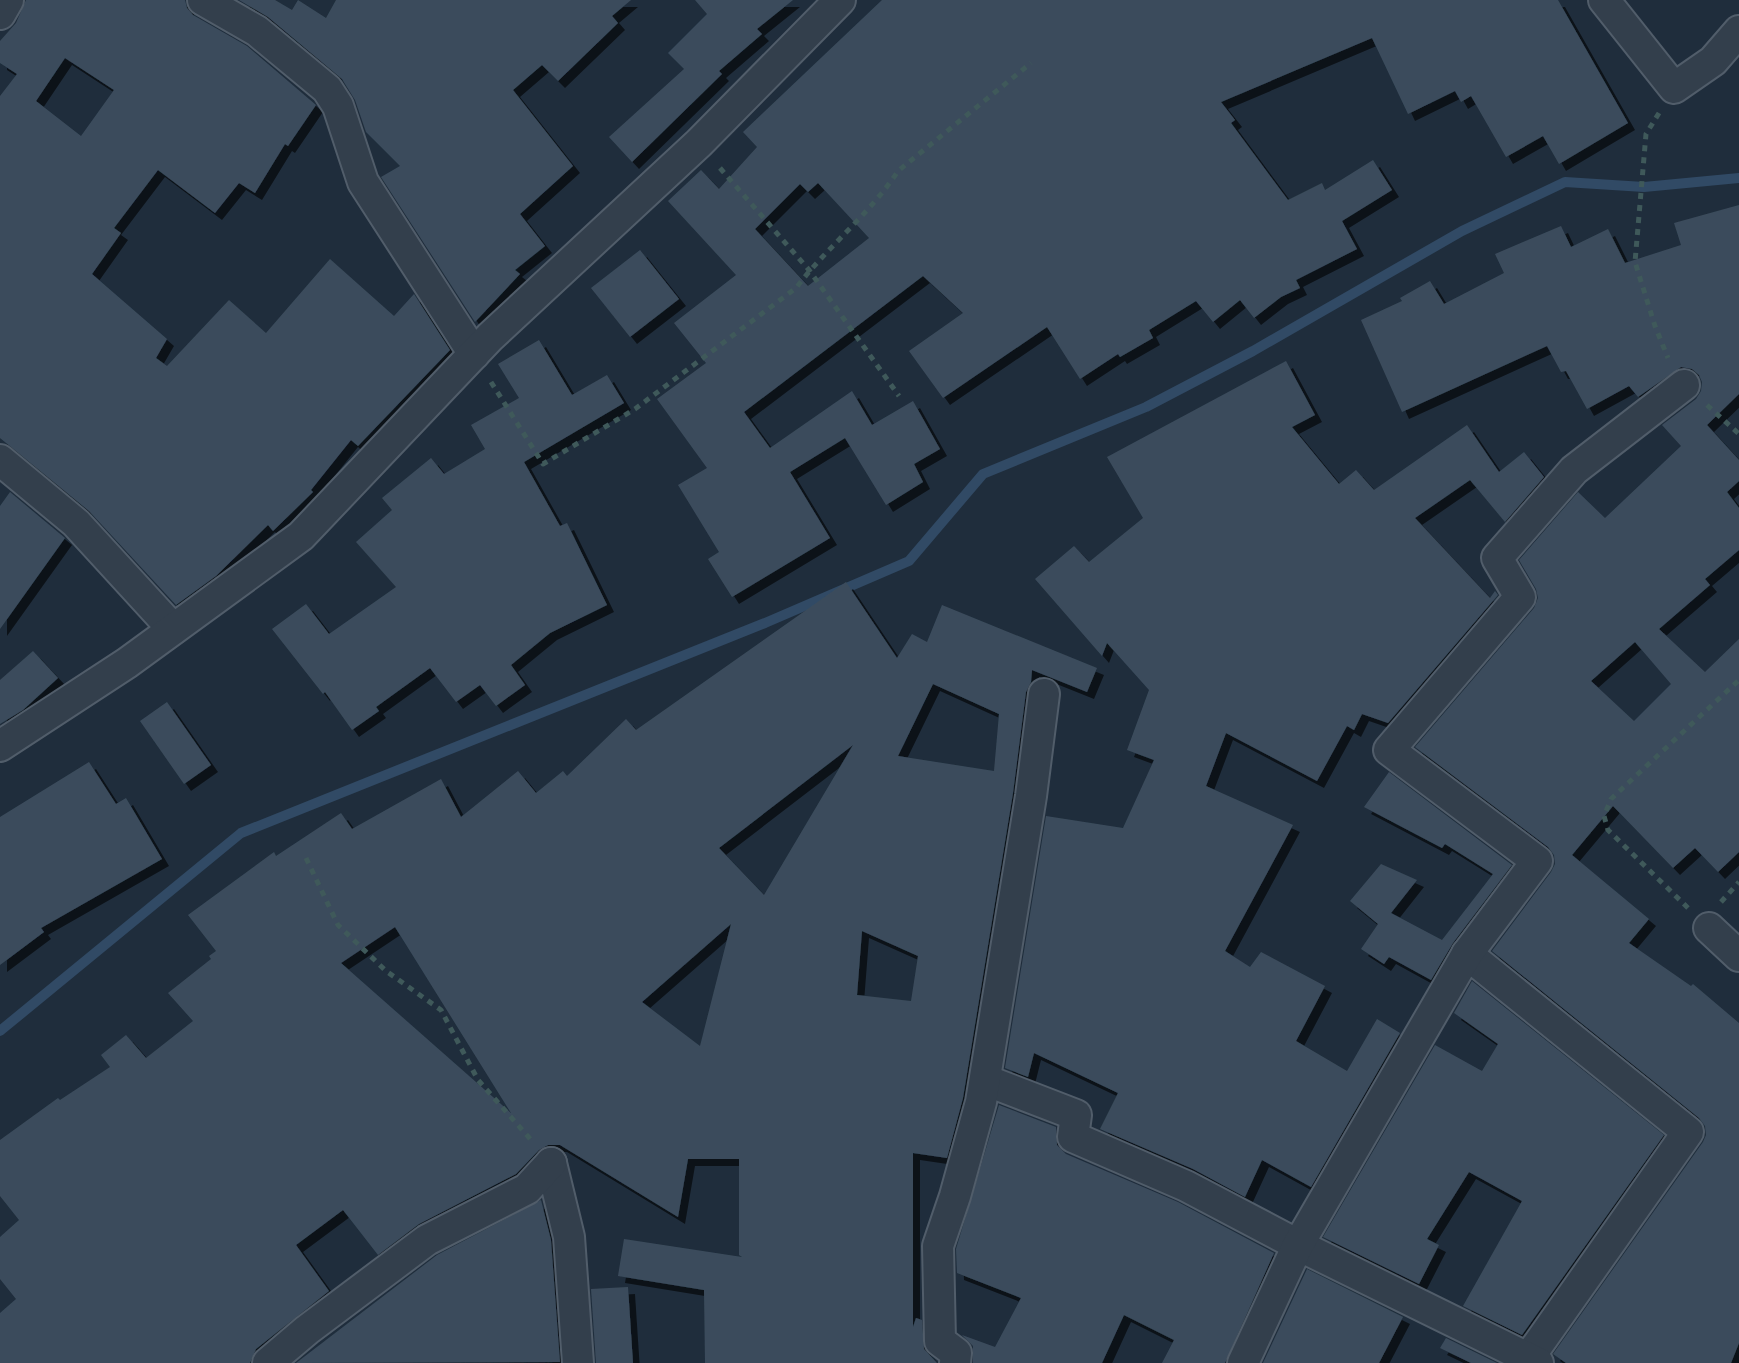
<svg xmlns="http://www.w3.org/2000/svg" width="1739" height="1363" viewBox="0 0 1739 1363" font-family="Inter,sans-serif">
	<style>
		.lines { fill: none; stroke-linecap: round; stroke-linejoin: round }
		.stream { stroke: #314a65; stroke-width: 10 }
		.building { fill: #3b4c5c; fill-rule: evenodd; filter: url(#shadow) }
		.minor-casing { stroke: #515d6a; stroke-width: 34 }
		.path { stroke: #3f595a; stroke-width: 5; stroke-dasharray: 6 6; stroke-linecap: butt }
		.minor { stroke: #333f4c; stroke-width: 30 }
	</style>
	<defs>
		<filter id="shadow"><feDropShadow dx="7" dy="7" stdDeviation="0" flood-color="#0009"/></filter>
	</defs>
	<rect width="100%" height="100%" fill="#1f2d3c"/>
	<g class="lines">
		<path class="stream" d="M 0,1031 L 241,833 L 765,623 L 909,561 L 983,474 L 1146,407 L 1253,351 L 1462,231 L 1565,182 L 1644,187 L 1739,178"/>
	</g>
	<g class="building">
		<path d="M 26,0 L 185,0 L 187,8 L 193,15 L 247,46 L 316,105 L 288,146 L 285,144 L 255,193 L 239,183 L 215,213 L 158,170 L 114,228 L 121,233 L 92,274 L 167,339 L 156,358 L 167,366 L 229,300 L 266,333 L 330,259 L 394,316 L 414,294 L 450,350 L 358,446 L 351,440 L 311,490 L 313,492 L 273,531 L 268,525 L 216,576 L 176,605 L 89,511 L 0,438 L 0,96 L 17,74 L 0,63 L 0,41 L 16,23 ZM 65,58 L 114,90 L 81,136 L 36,101 Z"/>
		<path d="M 239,0 L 275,0 L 292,10 L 298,0 L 326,18 L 336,0 L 631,0 L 612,16 L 618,23 L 558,81 L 542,65 L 513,90 L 573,166 L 520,214 L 545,246 L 515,270 L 520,274 L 475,322 L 381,177 L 400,166 L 366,132 L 355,100 L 342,79 L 268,17 Z"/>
		<path d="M 695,0 L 793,0 L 757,29 L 762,34 L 719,71 L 722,74 L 632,162 L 609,137 L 684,69 L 668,53 L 707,14 Z"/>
		<path d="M 882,0 L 1558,0 L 1628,123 L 1559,164 L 1543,136 L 1506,157 L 1471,96 L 1461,102 L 1455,91 L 1408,114 L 1372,38 L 1221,102 L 1235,120 L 1231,123 L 1288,200 L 1322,183 L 1325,190 L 1373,160 L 1392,190 L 1342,221 L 1357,249 L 1296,280 L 1300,288 L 1281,297 L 1254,318 L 1240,300 L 1213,322 L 1196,301 L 1149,330 L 1153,338 L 1120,357 L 1118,354 L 1080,379 L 1047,327 L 943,398 L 909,351 L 963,313 L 923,276 L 744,412 L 770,448 L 852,391 L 872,425 L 913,401 L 940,449 L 914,464 L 923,482 L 886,505 L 845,438 L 790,472 L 830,538 L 732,597 L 708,559 L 719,552 L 678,485 L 707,468 L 657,399 L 706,363 L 674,323 L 736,275 L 668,201 L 701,170 L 719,189 L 757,147 L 743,132 ZM 818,183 L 869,238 L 808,286 L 755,229 L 800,184 L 808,192 Z"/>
		<path d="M 1739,205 L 1739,394 L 1707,425 L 1739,460 L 1739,481 L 1727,492 L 1739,508 L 1739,550 L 1705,579 L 1710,585 L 1659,629 L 1705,672 L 1739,639 L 1739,852 L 1718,872 L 1695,848 L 1673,868 L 1613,806 L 1572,855 L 1649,919 L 1629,943 L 1691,986 L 1693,984 L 1739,1023 L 1739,1343 L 1731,1363 L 1566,1363 L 1553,1354 L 1703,1142 L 1706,1135 L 1705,1126 L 1699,1118 L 1492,951 L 1551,872 L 1555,864 L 1554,855 L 1548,847 L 1415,747 L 1534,608 L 1538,598 L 1536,589 L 1519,560 L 1578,492 L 1605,518 L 1681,446 L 1662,425 L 1696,399 L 1701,391 L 1702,382 L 1699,375 L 1692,369 L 1681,367 L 1638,397 L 1629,386 L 1587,409 L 1566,371 L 1561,372 L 1547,346 L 1402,412 L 1361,320 L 1402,301 L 1400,298 L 1430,281 L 1444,304 L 1504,273 L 1495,254 L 1561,226 L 1571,247 L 1608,229 L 1625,263 L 1681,245 L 1674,223 ZM 1635,642 L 1671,684 L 1634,721 L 1591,681 Z"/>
		<path d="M 640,250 L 679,299 L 630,337 L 591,288 Z"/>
		<path d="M 539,340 L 572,395 L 607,375 L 624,403 L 524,462 L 560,526 L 567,523 L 607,605 L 550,633 L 511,665 L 525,685 L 496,706 L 480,685 L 456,702 L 430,668 L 376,707 L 379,711 L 352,730 L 325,692 L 323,694 L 272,629 L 306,604 L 329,634 L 396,587 L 356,542 L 392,510 L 382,498 L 431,458 L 444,474 L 485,449 L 471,425 L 519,398 L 498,364 Z"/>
		<path d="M 1286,361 L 1315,415 L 1292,427 L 1339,484 L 1356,470 L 1374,490 L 1467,425 L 1499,472 L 1524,452 L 1544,477 L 1505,522 L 1470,480 L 1415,518 L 1490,598 L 1495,591 L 1498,595 L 1388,723 L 1362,714 L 1354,730 L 1347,726 L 1317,781 L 1226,733 L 1206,786 L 1293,825 L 1225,951 L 1250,967 L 1261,952 L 1325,986 L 1296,1041 L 1347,1071 L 1377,1019 L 1400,1033 L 1311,1187 L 1262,1160 L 1245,1197 L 1193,1169 L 1100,1129 L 1118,1093 L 1034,1053 L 1028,1077 L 1005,1068 L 1046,816 L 1123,828 L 1154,760 L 1127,750 L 1149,690 L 1107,643 L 1102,656 L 1035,579 L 1074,546 L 1089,562 L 1143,518 L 1107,457 Z"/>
		<path d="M 10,492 L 65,538 L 0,629 L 0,506 Z"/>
		<path d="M 846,582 L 897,658 L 912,634 L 927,642 L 942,605 L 1097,668 L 1087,692 L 1032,670 L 1031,682 L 1026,692 L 1013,793 L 963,1098 L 947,1158 L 913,1153 L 913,1327 L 916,1318 L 922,1320 L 924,1349 L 937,1363 L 705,1363 L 704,1290 L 618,1276 L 624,1239 L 742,1257 L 739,1255 L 739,1159 L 688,1159 L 678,1217 L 560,1145 L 548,1145 L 539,1150 L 516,1174 L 419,1224 L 378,1255 L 343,1210 L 296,1245 L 329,1291 L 256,1349 L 250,1363 L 0,1363 L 0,1313 L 16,1299 L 0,1279 L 0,1237 L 19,1220 L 0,1196 L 0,1140 L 58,1098 L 60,1100 L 110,1067 L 101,1055 L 126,1035 L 146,1058 L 193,1021 L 168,993 L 211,959 L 209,956 L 216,951 L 188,915 L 274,852 L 276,856 L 341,813 L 352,829 L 441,779 L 461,817 L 518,771 L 536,793 L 563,771 L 567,776 L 626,719 L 636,730 ZM 933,684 L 999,714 L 994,771 L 898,756 ZM 853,745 L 764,895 L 719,848 ZM 731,924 L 700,1046 L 642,1002 ZM 395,927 L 511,1113 L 341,963 ZM 862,931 L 918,956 L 911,1001 L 857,995 Z"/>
		<path d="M 33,651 L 58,678 L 23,710 L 0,724 L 0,680 Z"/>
		<path d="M 167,702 L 211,765 L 184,784 L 140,721 Z"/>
		<path d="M 89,762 L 116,804 L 126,798 L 162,859 L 41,928 L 44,932 L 0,965 L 0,817 Z"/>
		<path d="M 1389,772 L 1512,865 L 1453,943 L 1431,980 L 1389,957 L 1384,964 L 1361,949 L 1378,924 L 1350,901 L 1381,864 L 1417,880 L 1391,913 L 1442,940 L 1493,874 L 1445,844 L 1442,848 L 1364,807 Z"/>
		<path d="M 1472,981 L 1664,1135 L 1522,1335 L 1463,1306 L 1522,1201 L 1469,1172 L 1427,1239 L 1439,1245 L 1419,1284 L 1323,1237 L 1435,1045 L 1482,1071 L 1498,1044 L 1454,1013 Z"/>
		<path d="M 999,1105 L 1056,1127 L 1057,1145 L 1066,1154 L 1178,1202 L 1274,1253 L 1225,1363 L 1162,1363 L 1174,1340 L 1124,1315 L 1102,1363 L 973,1363 L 973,1346 L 962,1335 L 995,1347 L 1021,1298 L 957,1273 L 956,1249 Z"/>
		<path d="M 541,1200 L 551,1240 L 560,1362 L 296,1363 L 437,1255 Z"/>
		<path d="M 1307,1269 L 1403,1317 L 1379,1363 L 1263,1363 Z"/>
		<path d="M 628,1287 L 633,1363 L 596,1363 L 591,1289 Z"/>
		<path d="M 1446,1338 L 1497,1363 L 1471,1363 L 1440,1348 Z"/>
	</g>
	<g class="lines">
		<g class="minor-casing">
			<g id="minor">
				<path d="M 203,0 L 257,31 L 327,89 L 338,106 L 363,182 L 474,354"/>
				<path d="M 1604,0 L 1674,88 L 1713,61 L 1739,31"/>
				<path d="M 0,14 L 8,0"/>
				<path d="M 0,460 L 76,523 L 173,629"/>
				<path d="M 0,746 L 127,663 L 301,536 L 490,337 L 699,143 L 840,0"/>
				<path d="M 1709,928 L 1739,956"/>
				<path d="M 1467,954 L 1688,1132 L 1525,1363"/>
				<path d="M 985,1080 L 1076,1115 L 1073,1137 L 1186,1186 L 1298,1245 L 1538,1363"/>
				<path d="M 551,1163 L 569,1237 L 578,1363"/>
				<path d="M 268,1363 L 307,1330 L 427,1240 L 527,1189 L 551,1163"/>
				<path d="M 955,1363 L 956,1353 L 940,1341 L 938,1246 L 955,1196 L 981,1102 L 1031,796 L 1044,694"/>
				<path d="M 1243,1363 L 1298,1245 L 1467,954 L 1537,861 L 1389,750 L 1520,597 L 1497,558 L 1574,470 L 1684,385"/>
			</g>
		</g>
		<g class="path">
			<path d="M 1659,113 L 1646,134 L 1635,262 L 1655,326 L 1668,358"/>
			<path d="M 720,168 L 809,270 L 899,396"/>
			<path d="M 491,382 L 543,464 L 635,409 L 796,288 C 827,247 870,214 898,171 L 1031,63"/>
			<path d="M 1707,405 L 1739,434"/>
			<path d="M 306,858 L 338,925 L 386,971 L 441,1010 L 478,1080 L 532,1141"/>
			<path d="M 1721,902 L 1739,882"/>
			<path d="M 1688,908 L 1608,830 L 1604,816 L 1611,799 L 1739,680"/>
		</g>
		<use href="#minor" class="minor"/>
	</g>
</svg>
